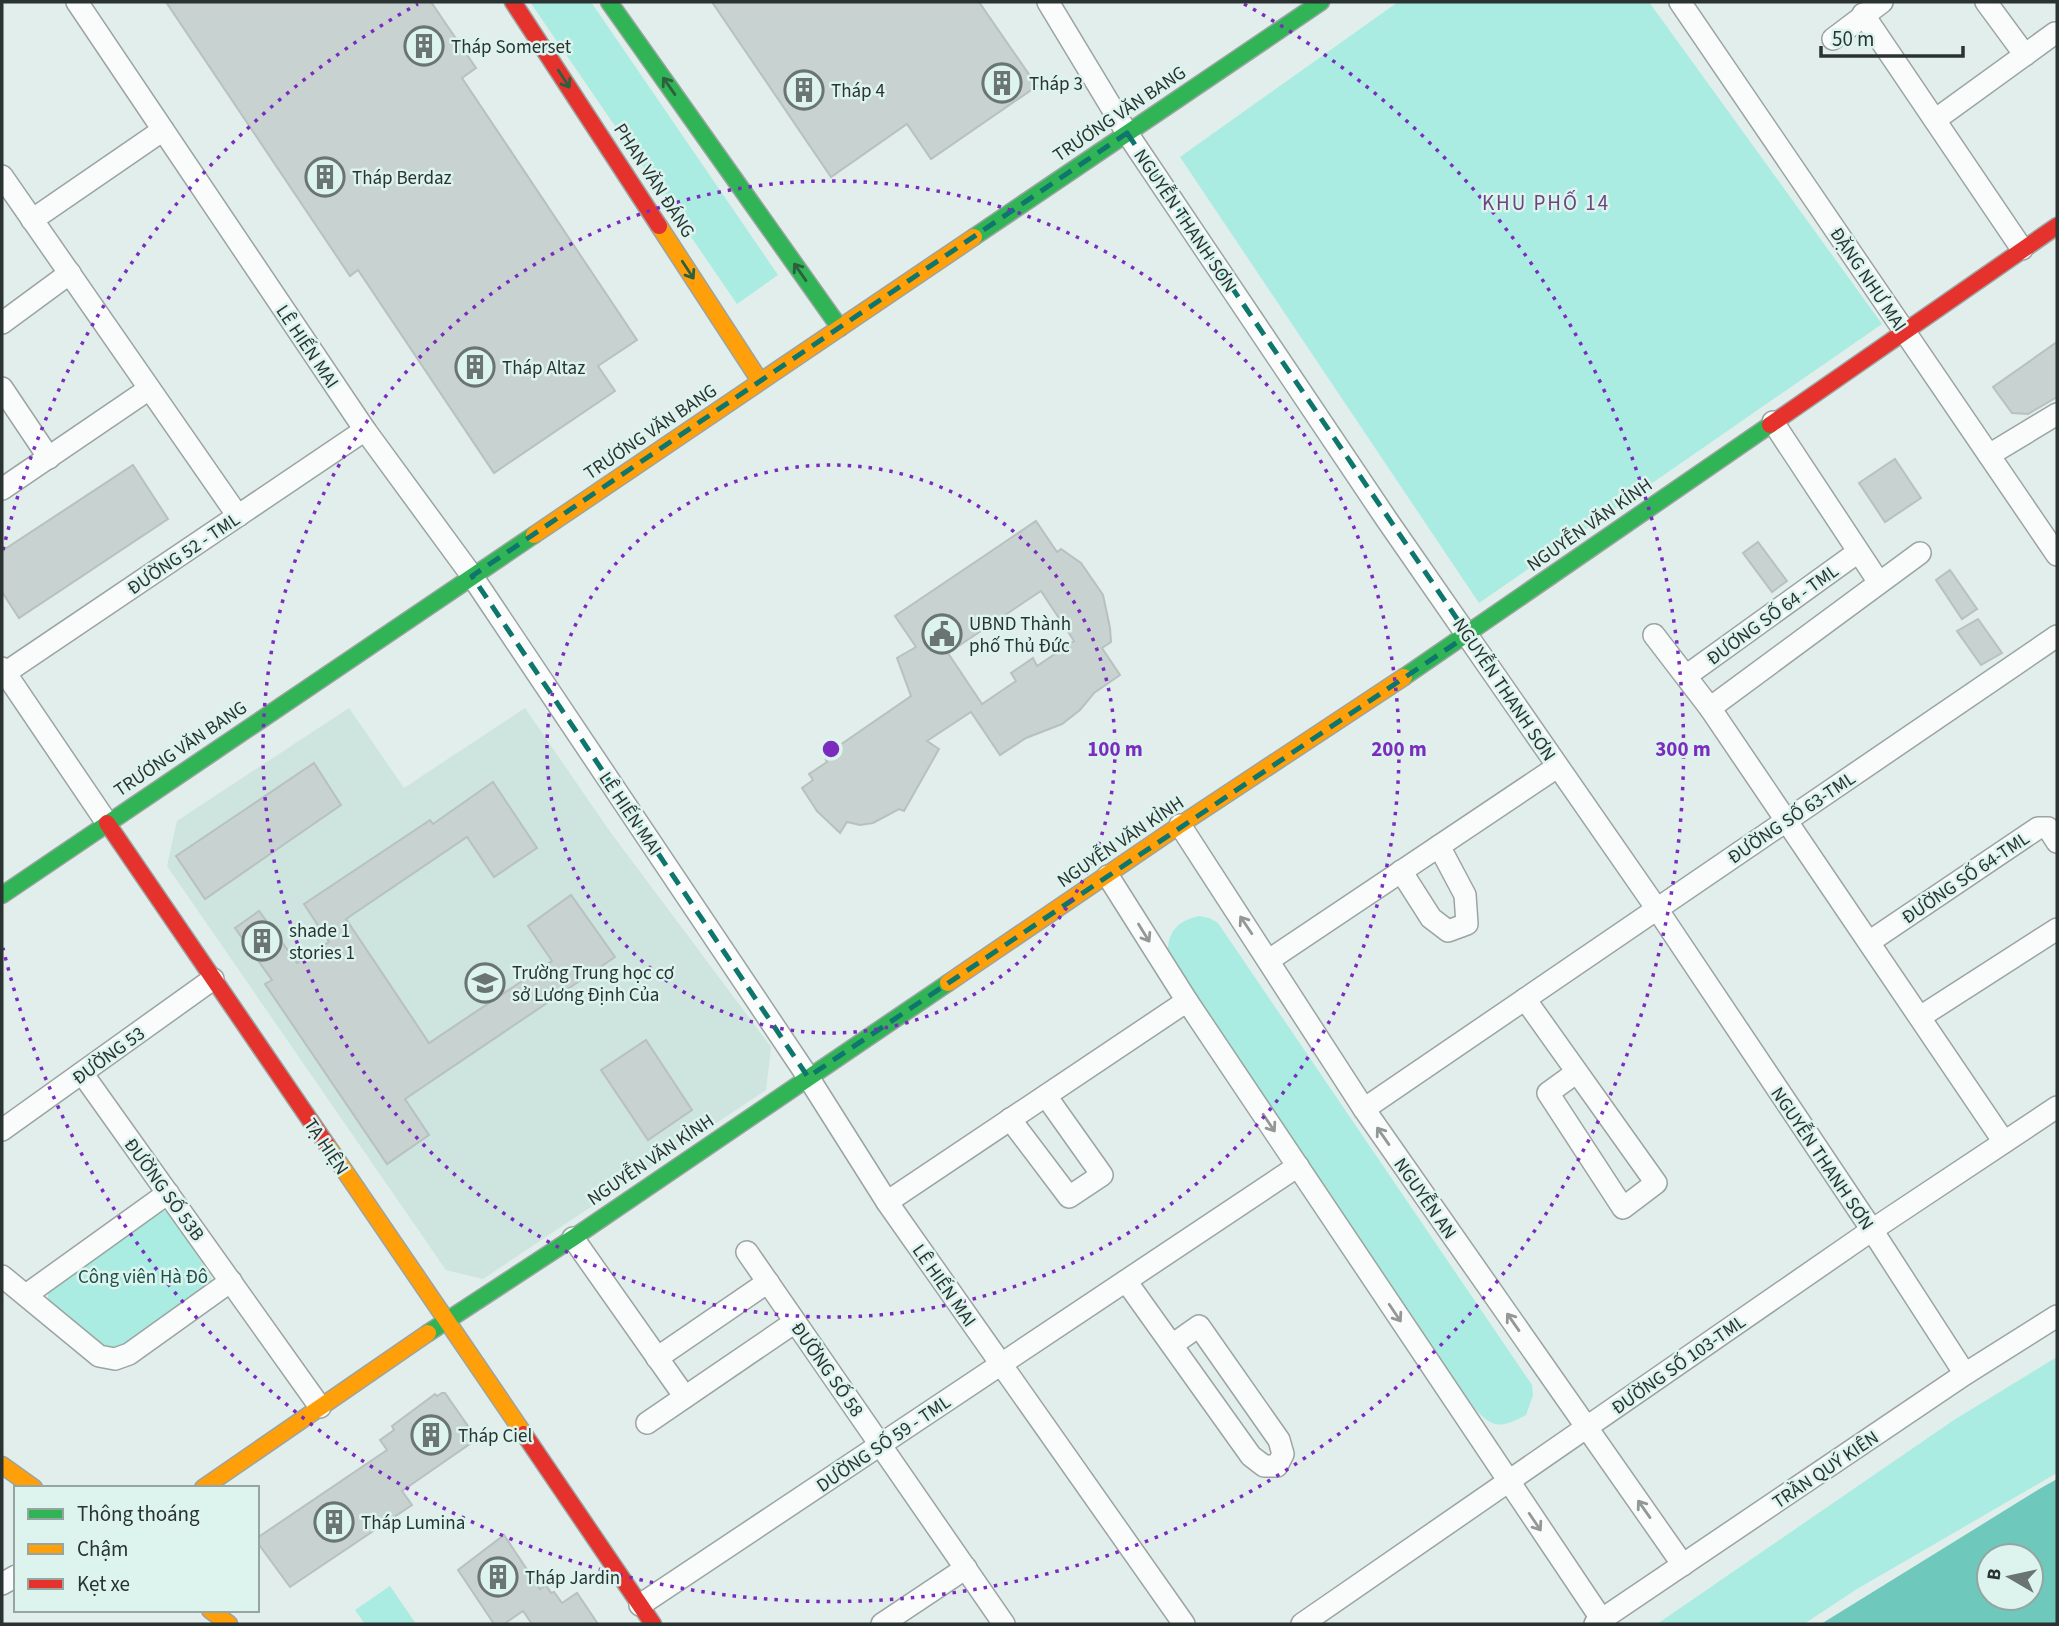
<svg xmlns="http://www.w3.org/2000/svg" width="2059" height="1626" viewBox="0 0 2059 1626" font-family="'Source Sans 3',sans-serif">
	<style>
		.built { fill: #cde4df }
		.green { fill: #aaece1 }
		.water { fill: #6ec8bb; fill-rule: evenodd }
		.building { fill: #c8d2d0; stroke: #b8c1c0; stroke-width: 2; fill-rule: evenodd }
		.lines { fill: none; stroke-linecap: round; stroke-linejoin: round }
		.street-casing { stroke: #9ba4a2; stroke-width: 24 }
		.fast-casing { stroke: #9ba4a2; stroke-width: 19 }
		.slow-casing { stroke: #9ba4a2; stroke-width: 19 }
		.jam-casing { stroke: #9ba4a2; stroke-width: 19 }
		.street { stroke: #fafcfc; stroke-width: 21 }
		.fast { stroke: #30b455; stroke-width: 16 }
		.slow { stroke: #ff9f0a; stroke-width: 16 }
		.jam { stroke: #e5322d; stroke-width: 16 }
		.oneway { stroke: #2c603e }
		.oneway2 { stroke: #929896 }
		.marked { fill: none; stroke: #0f766e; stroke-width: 5; stroke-dasharray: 14 9; stroke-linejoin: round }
		.ring { fill: none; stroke: #7b2cbf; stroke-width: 3.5; stroke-dasharray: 3.5 7 }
		.labels { text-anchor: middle; stroke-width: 5; stroke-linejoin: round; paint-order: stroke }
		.poi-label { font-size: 19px; fill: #2a3331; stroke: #dcf3ee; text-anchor: start }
		.street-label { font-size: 19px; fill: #2a3331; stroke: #dcf3ee }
		.park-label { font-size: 19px; fill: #1b4f47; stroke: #dcf3ee }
		.neighbourhood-label { font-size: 21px; letter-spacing: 2px; fill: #6a457f; stroke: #dcf3ee }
		.centre { fill: #7b2cbf; stroke: #dcf3ee; stroke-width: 3.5 }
		.ring-label { font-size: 21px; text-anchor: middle; font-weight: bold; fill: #7b2cbf; stroke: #dcf3ee; stroke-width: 5; stroke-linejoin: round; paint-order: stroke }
	</style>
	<rect width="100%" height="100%" fill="#e1eeeb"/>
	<path class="built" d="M 349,708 L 404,788 L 525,708 L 608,829 L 771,1047 L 766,1090 L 483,1279 L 446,1270 L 167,866 L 177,821 Z"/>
	<g class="green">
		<path d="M 530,2 L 591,2 L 778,275 L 737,304 Z"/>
		<path d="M 1398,2 L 1649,2 L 1882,324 L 1479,603 L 1180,157 Z"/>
		<path d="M 1199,916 L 1209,918 L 1218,923 L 1532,1385 L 1533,1395 L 1526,1415 C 1498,1430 1491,1428 1470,1403 L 1168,958 C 1166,934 1176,921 1199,916 Z"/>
		<path d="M 165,1211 L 175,1218 L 211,1278 L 210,1288 L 114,1350 L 103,1350 L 48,1302 L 48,1291 L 157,1213 Z"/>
		<path d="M 2057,1357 L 2057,1473 L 1857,1589 L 1804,1624 L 1657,1624 L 1954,1420 Z"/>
		<path d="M 390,1586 L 416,1624 L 365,1624 L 355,1610 Z"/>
	</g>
	<path class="water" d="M 2057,1479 L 2057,1624 L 1821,1624 L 2041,1488 ZM 1989,1556 L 2031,1556 L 2031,1598 L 1989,1598 Z"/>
	<g class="building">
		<path d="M 166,2 L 431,2 L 476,68 L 462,78 L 637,340 L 598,366 L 615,391 L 494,473 L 358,270 L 350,276 Z"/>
		<path d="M 712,2 L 979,2 L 1037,86 L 931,159 L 907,124 L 831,177 Z"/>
		<path d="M 2057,342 L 2057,397 L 2028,414 L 2012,413 L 1993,387 Z"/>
		<path d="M 1895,459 L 1921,498 L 1885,522 L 1859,483 Z"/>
		<path d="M 133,465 L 168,519 L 19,618 L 2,592 L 2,551 Z"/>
		<path d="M 1036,521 L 1057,552 L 1061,549 L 1081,563 L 1103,595 L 1110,628 L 1111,642 L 1102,648 L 1120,675 L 1094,693 L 1080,710 L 1062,724 L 1026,738 L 1000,755 L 971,712 L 927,741 L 939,749 L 904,811 L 899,809 L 873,823 L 860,825 L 847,822 L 840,833 L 817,811 L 802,788 L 813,780 L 809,774 L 827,762 L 824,756 L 911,696 L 897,658 L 916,647 L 895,616 ZM 1041,591 L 1074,641 L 1037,666 L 1033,658 L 1011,673 L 1016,681 L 982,704 L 948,653 Z"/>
		<path d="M 1758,542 L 1787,581 L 1772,592 L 1743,553 Z"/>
		<path d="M 1950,570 L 1977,609 L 1962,619 L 1936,580 Z"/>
		<path d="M 1978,619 L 2002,653 L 1981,665 L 1957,631 Z"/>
		<path d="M 314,763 L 341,805 L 205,899 L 176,856 Z"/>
		<path d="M 493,782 L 537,848 L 494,877 L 467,837 L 346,919 L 429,1043 L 552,961 L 528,926 L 571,895 L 615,957 L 405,1099 L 429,1135 L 387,1164 L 265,984 L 272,980 L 235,928 L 259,911 L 297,963 L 329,942 L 304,904 L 430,820 L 433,824 Z"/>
		<path d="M 646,1040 L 692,1110 L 648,1140 L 601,1070 Z"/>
		<path d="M 442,1393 L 445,1393 L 477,1439 L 402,1491 L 412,1505 L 290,1587 L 257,1542 L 257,1538 L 387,1450 L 380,1440 L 394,1430 L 392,1426 L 435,1394 L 437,1396 Z"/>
		<path d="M 504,1535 L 540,1589 L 546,1585 L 551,1593 L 554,1592 L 562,1603 L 577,1593 L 598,1624 L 532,1624 L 523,1611 L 504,1624 L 494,1624 L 458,1570 Z"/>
	</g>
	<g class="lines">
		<g class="street-casing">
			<g id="street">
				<path d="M 77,2 L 365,430 L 472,576 L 808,1077 L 887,1202 L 1184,1624"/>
				<path d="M 1048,2 L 1127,133 L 1387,520 L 1657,909 L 1872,1230 L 1965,1374"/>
				<path d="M 1680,2 L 2057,555"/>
				<path d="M 1986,2 L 2025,55"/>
				<path d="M 1863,14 L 2022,249"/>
				<path d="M 1833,39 L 1882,2"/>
				<path d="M 1935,120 L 2055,33"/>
				<path d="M 2,176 L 238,516"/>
				<path d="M 32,220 L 163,130"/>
				<path d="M 2,323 L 70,273"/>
				<path d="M 2,388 L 49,458"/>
				<path d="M 1773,422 L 1878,581"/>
				<path d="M 1989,455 L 2057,414"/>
				<path d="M 2,489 L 149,389"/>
				<path d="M 1654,635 L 1710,708 L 2004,1142"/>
				<path d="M 2,668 L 107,823"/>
				<path d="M 2,675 L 365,430"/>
				<path d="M 1686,676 L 1858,552"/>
				<path d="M 1710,708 L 1920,553"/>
				<path d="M 1180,825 L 1364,1109 L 1683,1565"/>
				<path d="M 1401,871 L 1431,918 L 1448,931 L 1467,924 L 1465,895 L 1439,846"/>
				<path d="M 1108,876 L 1187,1001 L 1602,1620"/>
				<path d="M 1869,942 L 2038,828 L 2048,828 L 2057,842"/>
				<path d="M 1269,960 L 1557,767"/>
				<path d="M 1525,999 L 1656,1183 L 1623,1208 L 1548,1093 L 1577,1072"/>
				<path d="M 1920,1017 L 2057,929"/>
				<path d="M 82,1073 L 320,1407"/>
				<path d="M 1364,1109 L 2057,636"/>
				<path d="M 1010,1119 L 1069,1197 L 1102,1175 L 1046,1096"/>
				<path d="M 2,1130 L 213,979"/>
				<path d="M 887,1202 L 1187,1001"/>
				<path d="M 573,1238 L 685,1397"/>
				<path d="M 747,1252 L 1004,1624"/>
				<path d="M 2,1276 L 99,1356 L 115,1359 L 129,1354 L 231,1281"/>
				<path d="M 1126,1281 L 1251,1456 L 1264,1466 L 1277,1466 L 1283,1454 L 1279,1440 L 1199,1326 L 1172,1345"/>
				<path d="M 26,1295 L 168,1193"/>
				<path d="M 657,1358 L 768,1282"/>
				<path d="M 647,1423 L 795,1322"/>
				<path d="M 2,1584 L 16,1576"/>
				<path d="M 640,1605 L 1298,1166"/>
				<path d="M 882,1624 L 966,1568"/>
				<path d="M 1302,1624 L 1872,1230 L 2057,1107"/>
				<path d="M 1595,1624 L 1965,1374 L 2057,1316"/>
			</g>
		</g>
		<g class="fast-casing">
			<g id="fast">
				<path d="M 609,2 L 840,328"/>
				<path d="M 974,237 L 1321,2"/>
				<path d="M 1404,677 L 1770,425"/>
				<path d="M 2,895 L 534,535"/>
				<path d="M 428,1333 L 573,1238 L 948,983"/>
			</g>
		</g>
		<g class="slow-casing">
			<g id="slow">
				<path d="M 659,226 L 760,381"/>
				<path d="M 534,535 L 974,237"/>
				<path d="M 948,983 L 1180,825 L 1404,677"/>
				<path d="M 327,1145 L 524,1434"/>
				<path d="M 2,1465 L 34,1488"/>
				<path d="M 203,1488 L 428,1333"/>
				<path d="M 210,1610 L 229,1624"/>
			</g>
		</g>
		<g class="jam-casing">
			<g id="jam">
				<path d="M 513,2 L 659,226"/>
				<path d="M 1770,425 L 2057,226"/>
				<path d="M 107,823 L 327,1145"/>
				<path d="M 524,1434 L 653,1624"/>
			</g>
		</g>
		<use href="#street" class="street"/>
		<use href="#fast" class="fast"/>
		<use href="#slow" class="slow"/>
		<use href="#jam" class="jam"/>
	</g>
	<defs><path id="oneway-shaft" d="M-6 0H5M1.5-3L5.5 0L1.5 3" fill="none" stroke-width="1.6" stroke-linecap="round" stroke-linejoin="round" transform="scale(1.75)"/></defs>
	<g class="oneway">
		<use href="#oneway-shaft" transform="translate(564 79) rotate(57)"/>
		<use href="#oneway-shaft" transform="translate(669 86) rotate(-125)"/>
		<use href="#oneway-shaft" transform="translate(688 270) rotate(57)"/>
		<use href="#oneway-shaft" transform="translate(800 272) rotate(-125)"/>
	</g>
	<g class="oneway2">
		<use href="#oneway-shaft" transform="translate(1246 925) rotate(-124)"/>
		<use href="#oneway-shaft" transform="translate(1144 933) rotate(58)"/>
		<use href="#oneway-shaft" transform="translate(1269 1123) rotate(56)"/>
		<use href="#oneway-shaft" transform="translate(1383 1136) rotate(-125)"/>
		<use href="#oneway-shaft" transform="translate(1395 1313) rotate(56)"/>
		<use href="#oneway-shaft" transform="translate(1513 1322) rotate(-125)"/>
		<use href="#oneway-shaft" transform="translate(1644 1509) rotate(-125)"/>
		<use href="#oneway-shaft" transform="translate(1535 1522) rotate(56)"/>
	</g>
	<path class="marked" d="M 1127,133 L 1468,635 L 808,1077 L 472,576 Z"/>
	<g class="ring">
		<circle cx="831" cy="749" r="284"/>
		<circle cx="831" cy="749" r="568"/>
		<path d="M3 550A852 852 0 0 1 418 4M1244 4A852 852 0 1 1 3 948"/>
	</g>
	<defs>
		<g id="building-ring" transform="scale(2.0125)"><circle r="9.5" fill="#dcf3ee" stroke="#6a7472" stroke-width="1.5"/><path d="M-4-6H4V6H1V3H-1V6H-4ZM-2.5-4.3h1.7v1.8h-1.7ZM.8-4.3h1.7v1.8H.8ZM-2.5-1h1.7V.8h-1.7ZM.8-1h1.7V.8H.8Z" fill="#6a7472"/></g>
		<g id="civic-ring" transform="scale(2.0125)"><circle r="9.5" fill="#dcf3ee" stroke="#6a7472" stroke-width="1.5"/><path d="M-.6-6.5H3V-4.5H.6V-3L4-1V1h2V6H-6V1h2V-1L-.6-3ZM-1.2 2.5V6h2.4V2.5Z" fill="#6a7472"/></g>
		<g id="school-ring" transform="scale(2.0125)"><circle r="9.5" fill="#dcf3ee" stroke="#6a7472" stroke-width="1.5"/><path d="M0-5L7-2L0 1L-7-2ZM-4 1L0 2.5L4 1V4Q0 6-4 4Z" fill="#6a7472"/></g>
	</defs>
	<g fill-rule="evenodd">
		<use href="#building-ring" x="424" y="46"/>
		<use href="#building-ring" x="1002" y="83"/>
		<use href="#building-ring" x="804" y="90"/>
		<use href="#building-ring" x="325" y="177"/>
		<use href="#building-ring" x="475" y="367"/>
		<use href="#civic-ring" x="942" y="634"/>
		<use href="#building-ring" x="262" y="941"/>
		<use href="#school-ring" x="485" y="983"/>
		<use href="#building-ring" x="431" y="1435"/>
		<use href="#building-ring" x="334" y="1522"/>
		<use href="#building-ring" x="498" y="1577"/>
	</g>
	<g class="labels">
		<g class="poi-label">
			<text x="451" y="53">Tháp Somerset</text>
			<text x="1029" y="90">Tháp 3</text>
			<text x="831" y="97">Tháp 4</text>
			<text x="352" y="184">Tháp Berdaz</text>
			<text x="502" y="374">Tháp Altaz</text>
			<text x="969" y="630">UBND Thành<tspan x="969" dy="22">phố Thủ Đức</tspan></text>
			<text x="289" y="937">shade 1<tspan x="289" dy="22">stories 1</tspan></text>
			<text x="512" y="979">Trường Trung học cơ<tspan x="512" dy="22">sở Lương Định Của</tspan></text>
			<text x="458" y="1442">Tháp Ciel</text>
			<text x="361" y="1529">Tháp Lumina</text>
			<text x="525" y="1584">Tháp Jardin</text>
		</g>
		<g class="street-label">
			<text transform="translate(1119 113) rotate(-34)" y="7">TRƯƠNG VĂN BANG</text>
			<text transform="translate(655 180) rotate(57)" y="7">PHAN VĂN ĐÁNG</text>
			<text transform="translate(1186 220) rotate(56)" y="7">NGUYỄN THANH SƠN</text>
			<text transform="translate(1869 279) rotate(56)" y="7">ĐẶNG NHƯ MAI</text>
			<text transform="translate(308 346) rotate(56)" y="7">LÊ HIẾN MAI</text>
			<text transform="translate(650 431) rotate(-34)" y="7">TRƯƠNG VĂN BANG</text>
			<text transform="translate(1589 524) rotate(-35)" y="7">NGUYỄN VĂN KỈNH</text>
			<text transform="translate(183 553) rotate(-34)" y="7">ĐƯỜNG 52 - TML</text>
			<text transform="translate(1772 614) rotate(-36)" y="7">ĐƯƠNG SỐ 64 - TML</text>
			<text transform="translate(1505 689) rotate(56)" y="7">NGUYỄN THANH SƠN</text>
			<text transform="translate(180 748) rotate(-34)" y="7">TRƯƠNG VĂN BANG</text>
			<text transform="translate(631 813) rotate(56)" y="7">LÊ HIẾN MAI</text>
			<text transform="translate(1791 817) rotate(-34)" y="7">ĐƯỜNG SỐ 63-TML</text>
			<text transform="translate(1120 841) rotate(-34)" y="7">NGUYỄN VĂN KỈNH</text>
			<text transform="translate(1965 877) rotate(-34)" y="7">ĐƯỜNG SỐ 64-TML</text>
			<text transform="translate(108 1055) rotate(-36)" y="7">ĐƯỜNG 53</text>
			<text transform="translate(327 1146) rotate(56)" y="7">TẠ HIỆN</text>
			<text transform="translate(1823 1158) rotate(56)" y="7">NGUYỄN THANH SƠN</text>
			<text transform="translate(650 1159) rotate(-34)" y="7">NGUYỄN VĂN KỈNH</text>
			<text transform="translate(165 1189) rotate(54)" y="7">ĐƯỜNG SỐ 53B</text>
			<text transform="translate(1426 1198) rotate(55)" y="7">NGUYỄN AN</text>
			<text transform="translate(945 1285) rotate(55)" y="7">LÊ HIẾN MAI</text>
			<text transform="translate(1678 1364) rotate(-35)" y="7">ĐƯỜNG SỐ 103-TML</text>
			<text transform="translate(828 1369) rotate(55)" y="7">ĐƯỜNG SỐ 58</text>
			<text transform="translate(883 1443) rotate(-34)" y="7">DƯỜNG SỐ 59 - TML</text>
			<text transform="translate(1825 1469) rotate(-34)" y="7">TRẦN QUÝ KIÊN</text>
		</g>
		<g class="park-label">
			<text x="143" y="1283">Công viên Hà Đô</text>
		</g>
		<g class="neighbourhood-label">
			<text x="1546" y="210">KHU PHỐ 14</text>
		</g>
	</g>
	<circle cx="831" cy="749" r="10" class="centre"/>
	<g class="ring-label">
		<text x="1115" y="756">100 m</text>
		<text x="1399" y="756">200 m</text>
		<text x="1683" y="756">300 m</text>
	</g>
	<rect width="2059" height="1626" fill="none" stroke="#2a3331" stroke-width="7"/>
	<rect x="14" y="1486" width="245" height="126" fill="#dcf3ee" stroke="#95a6a2" stroke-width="2"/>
	<rect x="28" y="1509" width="35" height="10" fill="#30b455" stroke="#95a6a2" stroke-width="2"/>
	<text x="77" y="1521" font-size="21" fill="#2a3331">Thông thoáng</text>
	<rect x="28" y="1544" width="35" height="10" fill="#ff9f0a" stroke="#95a6a2" stroke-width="2"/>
	<text x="77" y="1556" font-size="21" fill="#2a3331">Chậm</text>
	<rect x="28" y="1579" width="35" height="10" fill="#e5322d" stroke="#95a6a2" stroke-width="2"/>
	<text x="77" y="1591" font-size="21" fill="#2a3331">Kẹt xe</text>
	<g transform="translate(2010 1577) rotate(279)"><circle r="33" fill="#dcf3ee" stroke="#95a6a2" stroke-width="2"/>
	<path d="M0-5L12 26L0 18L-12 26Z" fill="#6a7472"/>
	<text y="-10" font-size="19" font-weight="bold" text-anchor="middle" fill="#2a3331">B</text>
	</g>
	<path d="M1821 46v10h142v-10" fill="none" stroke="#2a3331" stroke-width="3.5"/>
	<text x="1832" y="46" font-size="21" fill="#2a3331" stroke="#dcf3ee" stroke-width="5" paint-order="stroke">50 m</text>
</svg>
